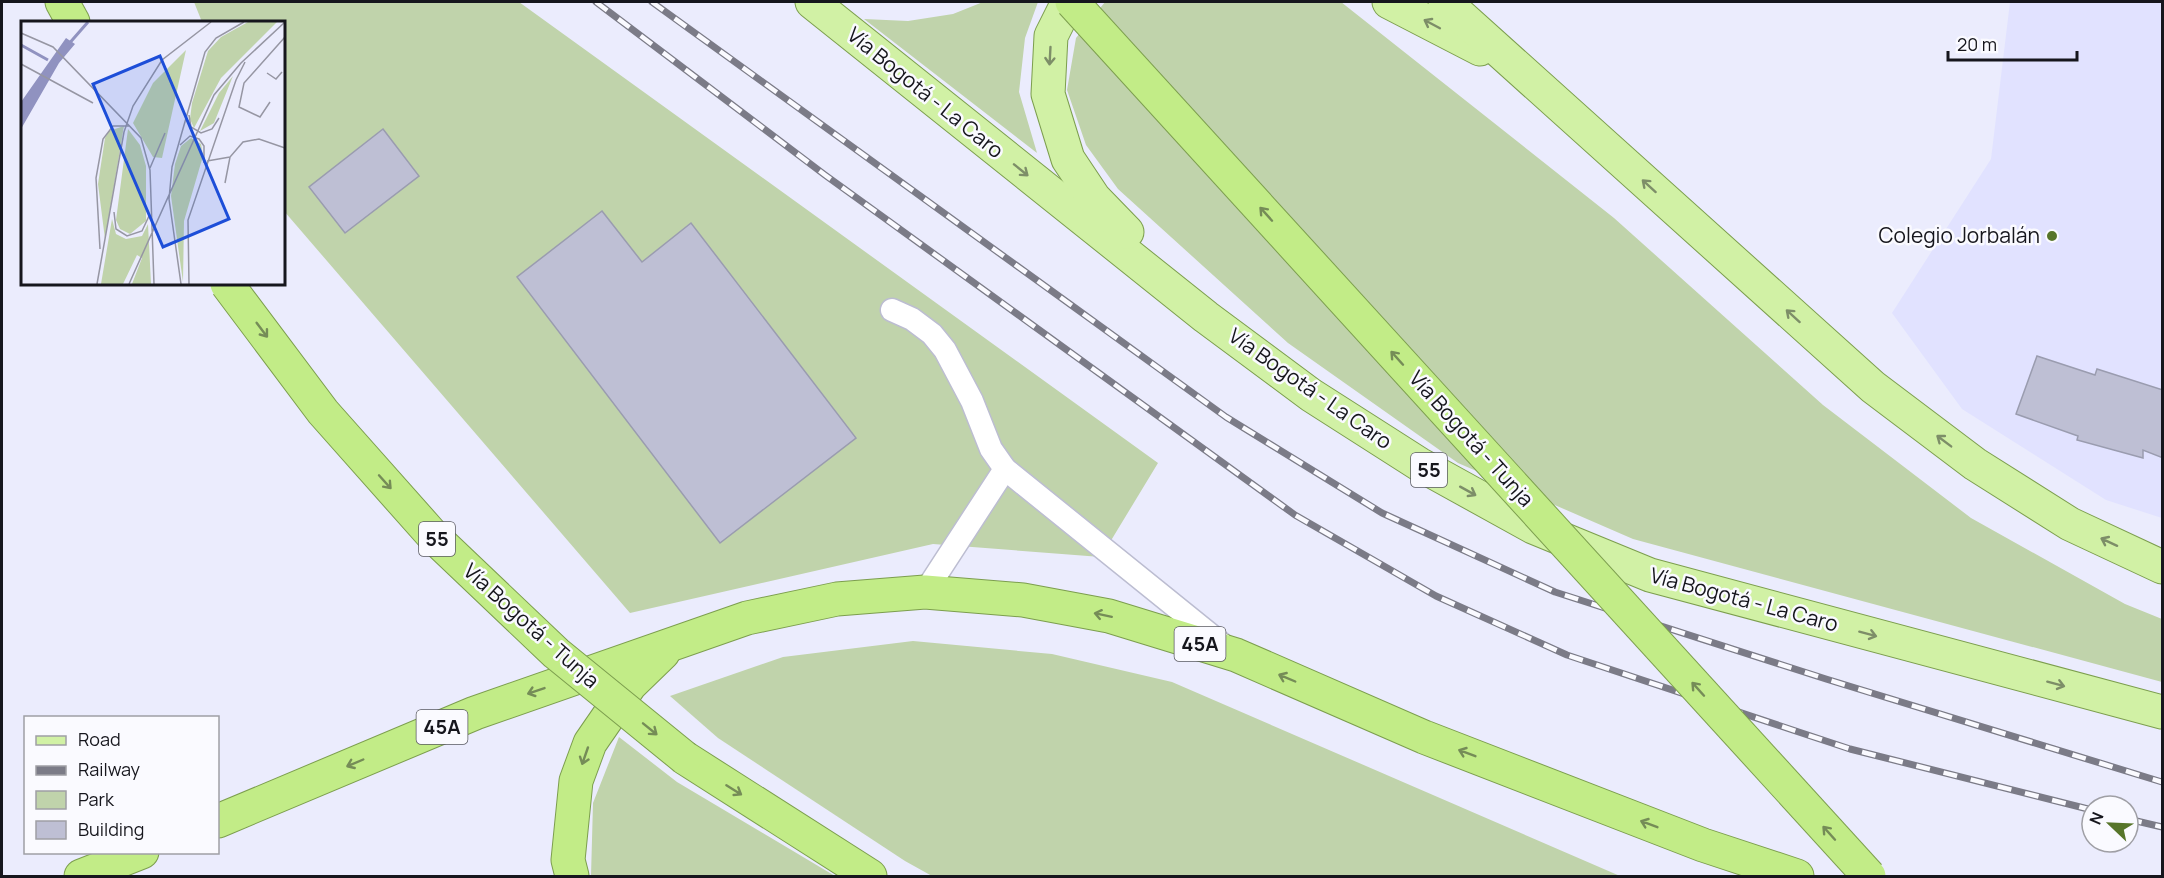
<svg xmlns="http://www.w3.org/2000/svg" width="2164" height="878" viewBox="0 0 2164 878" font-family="Manrope,sans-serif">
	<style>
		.built { fill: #e1e2ff }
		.green { fill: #c0d3ab }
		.building { fill: #bebfd4; stroke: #9a9caf; stroke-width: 1.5 }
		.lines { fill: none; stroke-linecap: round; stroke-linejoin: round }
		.service-casing { stroke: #bcbdd1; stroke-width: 25 }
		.primary-casing { stroke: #7c9e4e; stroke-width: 35 }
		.trunk-casing { stroke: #7c9e4e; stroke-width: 35 }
		.service { stroke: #fff; stroke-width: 22 }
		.primary { stroke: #d1f1a5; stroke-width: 33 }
		.trunk { stroke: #c2ec87; stroke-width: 33 }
		.rail-casing { stroke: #7b7b87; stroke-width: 7 }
		.rail { stroke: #fafaff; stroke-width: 4.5; stroke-dasharray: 14; stroke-linecap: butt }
		.trunk-bridge-casing { stroke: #7c9e4e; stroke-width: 35; stroke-linecap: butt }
		.trunk-bridge { stroke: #c2ec87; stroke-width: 33 }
		.oneway { stroke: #7d8e68 }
		.oneway2 { stroke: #758c57 }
		.poi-dot { fill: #57752a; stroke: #fafaff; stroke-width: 2 }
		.labels { text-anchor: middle; stroke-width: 5; stroke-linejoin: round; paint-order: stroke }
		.shield { fill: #fafaff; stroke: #5a5a61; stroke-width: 1.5 }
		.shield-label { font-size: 20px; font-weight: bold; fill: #16161d }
		.street-label { font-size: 21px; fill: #16161d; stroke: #fafaff }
		.poi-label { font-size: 21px; fill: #16161d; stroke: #fafaff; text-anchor: end }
		.inset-river { fill: none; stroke: #9092c0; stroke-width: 3 }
		.inset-road { fill: none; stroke: #9696a3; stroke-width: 1.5 }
		.view { fill: #1d4ed8; fill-opacity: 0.15; stroke: #1d4ed8; stroke-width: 3 }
		.inset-edge { fill: none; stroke: #16161d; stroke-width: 3 }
	</style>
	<rect width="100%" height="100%" fill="#ebecfd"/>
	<path class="built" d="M 2010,2 L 2162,2 L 2162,518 L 2106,500 L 1962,409 L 1892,313 L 1991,159 Z"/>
	<g class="green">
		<path d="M 194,2 L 519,2 L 1158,463 L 1101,557 L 933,544 L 630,613 L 284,211 L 284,22 L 202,22 Z"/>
		<path d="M 983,2 L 1038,2 L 1025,38 L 1019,92 L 1037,153 L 864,19 L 908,21 L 953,14 Z"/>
		<path d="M 1105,2 L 1341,2 L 1614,218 L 1823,405 L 1971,518 L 2125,604 L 2162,619 L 2162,682 L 1633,539 L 1458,463 L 1288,343 L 1118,189 L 1086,145 L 1067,90 L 1076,38 Z"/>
		<path d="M 913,641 L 1052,654 L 1172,682 L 1620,876 L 932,876 L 905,861 L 718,738 L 670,696 L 783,657 Z"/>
		<path d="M 619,737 L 677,782 L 835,876 L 591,876 L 593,803 Z"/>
	</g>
	<g class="building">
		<path d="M 383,129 L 419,176 L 345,233 L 309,187 Z"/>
		<path d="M 602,211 L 642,262 L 691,223 L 856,438 L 720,543 L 517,277 Z"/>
		<path d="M 2037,356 L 2095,375 L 2097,369 L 2163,390 L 2163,458 L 2143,450 L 2143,458 L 2077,440 L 2078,436 L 2016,414 Z"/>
	</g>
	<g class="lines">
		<g class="service-casing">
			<g id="service">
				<path d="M 892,310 L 912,319 L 932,334 L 945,350 L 972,401 L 991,449 L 1005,469 L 1223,645"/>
				<path d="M 925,592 L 1005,469"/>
			</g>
		</g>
		<g class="primary-casing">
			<g id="primary">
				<path d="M 812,2 L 1206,317 L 1311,395 L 1419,464 L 1533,527 L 1650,575 L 2162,712"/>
				<path d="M 1068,2 L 1051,36 L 1048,94 L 1068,159 L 1094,198 L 1127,232"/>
				<path d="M 1389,2 L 1480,49"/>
				<path d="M 1445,2 L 1873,387 L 1975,464 L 2070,524 L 2162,567"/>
			</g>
		</g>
		<g class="trunk-casing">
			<g id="trunk">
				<path d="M 62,2 L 73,22"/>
				<path d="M 685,758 L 870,876"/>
				<path d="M 218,821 L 475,713 L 747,618 L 837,599 L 925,592 L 1023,600 L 1109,616 L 1236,655 L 1424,737 L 1703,845 L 1797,876"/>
				<path d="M 81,876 L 142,852"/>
				<path d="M 572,876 L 568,860 L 576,781 L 590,743 L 630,685 L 663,653"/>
			</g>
		</g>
		<use href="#service" class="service"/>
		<use href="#primary" class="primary"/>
		<use href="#trunk" class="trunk"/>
		<g class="rail-casing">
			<g id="rail">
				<path d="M 596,2 L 825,175 L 1295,515 L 1436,596 L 1567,655 L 1850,749 L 2092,810"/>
				<path d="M 652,2 L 1226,417 L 1382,513 L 1555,592 L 1826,679 L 2162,782"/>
				<path d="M 2128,819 L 2162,827"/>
			</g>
		</g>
		<use href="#rail" class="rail"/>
		<g class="trunk-bridge-casing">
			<g id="trunk-bridge">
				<path d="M 1072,2 L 1869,876"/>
				<path d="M 227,284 L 323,412 L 434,537 L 556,653 L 685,758"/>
			</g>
		</g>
		<use href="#trunk-bridge" class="trunk-bridge"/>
	</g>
	<defs><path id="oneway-shaft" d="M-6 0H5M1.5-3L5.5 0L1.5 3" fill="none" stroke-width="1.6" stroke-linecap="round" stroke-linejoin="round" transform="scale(1.5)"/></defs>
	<g class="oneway">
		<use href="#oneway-shaft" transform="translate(1432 24) rotate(-152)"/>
		<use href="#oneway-shaft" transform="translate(1050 56) rotate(93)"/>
		<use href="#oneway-shaft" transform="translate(1021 170) rotate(39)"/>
		<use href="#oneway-shaft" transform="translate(1649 186) rotate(-138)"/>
		<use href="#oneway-shaft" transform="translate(1793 316) rotate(-138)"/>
		<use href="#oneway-shaft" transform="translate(1944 441) rotate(-143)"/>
		<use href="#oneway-shaft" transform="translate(1468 491) rotate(29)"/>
		<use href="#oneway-shaft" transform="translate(2109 542) rotate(-155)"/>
		<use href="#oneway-shaft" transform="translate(1868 634) rotate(15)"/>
		<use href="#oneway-shaft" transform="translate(2056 684) rotate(15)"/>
	</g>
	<g class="oneway2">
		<use href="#oneway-shaft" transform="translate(1266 214) rotate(-132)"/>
		<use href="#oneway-shaft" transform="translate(262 330) rotate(53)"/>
		<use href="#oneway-shaft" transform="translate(1397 358) rotate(-132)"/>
		<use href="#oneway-shaft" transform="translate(385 482) rotate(48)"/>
		<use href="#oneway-shaft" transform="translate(1103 615) rotate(-168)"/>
		<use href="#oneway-shaft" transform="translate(1287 678) rotate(-157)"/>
		<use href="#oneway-shaft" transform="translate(1698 689) rotate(-132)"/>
		<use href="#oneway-shaft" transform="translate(536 691) rotate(161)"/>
		<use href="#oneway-shaft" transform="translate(650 729) rotate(39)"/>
		<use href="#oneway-shaft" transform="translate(1467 753) rotate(-159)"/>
		<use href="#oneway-shaft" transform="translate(585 756) rotate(109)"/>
		<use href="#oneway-shaft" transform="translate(355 763) rotate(157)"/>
		<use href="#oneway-shaft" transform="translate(734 790) rotate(32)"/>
		<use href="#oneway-shaft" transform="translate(1649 824) rotate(-159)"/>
		<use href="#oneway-shaft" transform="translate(1829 833) rotate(-132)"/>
	</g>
	<circle class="poi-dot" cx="2052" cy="236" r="6"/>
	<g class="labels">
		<g class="shield">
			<rect x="1411" y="453" width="36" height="34" rx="4.5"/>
			<rect x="419" y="522" width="36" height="34" rx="4.5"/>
			<rect x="1174.5" y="627" width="51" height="34" rx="4.5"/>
			<rect x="416.5" y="710" width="51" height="34" rx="4.5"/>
		</g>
		<g class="shield-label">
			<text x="1429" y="477">55</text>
			<text x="437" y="546">55</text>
			<text x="1200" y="651">45A</text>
			<text x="442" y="734">45A</text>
		</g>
		<g class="street-label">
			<text transform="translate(925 93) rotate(39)" y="7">Vía Bogotá - La Caro</text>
			<text transform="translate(1310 389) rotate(35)" y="7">Vía Bogotá - La Caro</text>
			<text transform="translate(1471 439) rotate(48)" y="7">Vía Bogotá - Tunja</text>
			<text transform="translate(1744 600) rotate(15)" y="7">Vía Bogotá - La Caro</text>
			<text transform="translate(531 626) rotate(42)" y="7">Vía Bogotá - Tunja</text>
		</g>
		<g class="poi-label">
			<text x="2040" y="243">Colegio Jorbalán</text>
		</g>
	</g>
	<g transform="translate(21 21)">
		<rect width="264" height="264" fill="#ebecfd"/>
		<path d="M 227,1 L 256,1 L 200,57 L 173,107 L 169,98 L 171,82 L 187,30 L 200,16 ZM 165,29 L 141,137 L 132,136 L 112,102 L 132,62 ZM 212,55 L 193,102 L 179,110 L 198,72 ZM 103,105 L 84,218 L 77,163 L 84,117 L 88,110 ZM 107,108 L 119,124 L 125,145 L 125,200 L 109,213 L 99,208 L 95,199 ZM 170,117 L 180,123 L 182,135 L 163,200 L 162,261 L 150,175 L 154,143 L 160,125 ZM 91,198 L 95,213 L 105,218 L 121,215 L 127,203 L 130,263 L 111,263 L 121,237 L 116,234 L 102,263 L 80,263 Z" fill="#c0d3ab"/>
		<path d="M 45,17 L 54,23 L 38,42 L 0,108 L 0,81 Z" fill="#9092c0"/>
		<path class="inset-river" d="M 0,24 L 27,39M 46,25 L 67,1"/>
		<path class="inset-road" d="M 0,12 L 32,26 L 120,117 L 129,149 L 133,263M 0,43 L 72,82M 246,52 L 255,58 L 261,51M 249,81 L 239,96 L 218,86 L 223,62 L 264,16M 168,94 L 170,106 L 180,112 L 191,108 L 198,97M 159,124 L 169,115 L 178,118 L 183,125 L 183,142M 186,140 L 209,136M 129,147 L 144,112M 204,162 L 209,136 L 222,121 L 238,118 L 264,127M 93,191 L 95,208 L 106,215 L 121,210 L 128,195M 79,228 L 75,157 L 82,118 L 92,105 L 109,105M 76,263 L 103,111 L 112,85 L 141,39 L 190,1M 108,263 L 193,74 L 220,42 L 264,1M 160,263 L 148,178 L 151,146 L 184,31 L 195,17 L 223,1M 168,263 L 167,199 L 215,59 L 224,41"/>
		<path class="view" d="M 139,35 L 208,198 L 142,226 L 72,63 Z"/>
		<rect width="264" height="264" class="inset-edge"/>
	</g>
	<rect width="2164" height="878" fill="none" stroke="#16161d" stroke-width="6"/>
	<rect x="24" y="716" width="195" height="138" fill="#fafaff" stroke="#9f9fa5" stroke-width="1.5"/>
	<rect x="36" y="736" width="30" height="9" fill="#d1f1a5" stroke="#9f9fa5" stroke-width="1.5"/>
	<text x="78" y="746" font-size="18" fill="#16161d">Road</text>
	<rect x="36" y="766" width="30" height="9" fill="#7b7b87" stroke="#9f9fa5" stroke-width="1.5"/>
	<text x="78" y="776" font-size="18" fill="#16161d">Railway</text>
	<rect x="36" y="791" width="30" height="18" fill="#c0d3ab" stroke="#9f9fa5" stroke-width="1.5"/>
	<text x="78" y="806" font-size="18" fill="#16161d">Park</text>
	<rect x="36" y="821" width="30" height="18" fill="#bebfd4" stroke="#9f9fa5" stroke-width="1.5"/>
	<text x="78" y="836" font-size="18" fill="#16161d">Building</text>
	<g transform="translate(2110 824) rotate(293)"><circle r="28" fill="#fafaff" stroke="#9f9fa5" stroke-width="1.5"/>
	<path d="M0-4.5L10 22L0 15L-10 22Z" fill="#57752a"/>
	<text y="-9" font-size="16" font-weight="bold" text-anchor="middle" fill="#16161d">N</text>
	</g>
	<path d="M1948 51v9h129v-9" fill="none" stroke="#16161d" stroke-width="3"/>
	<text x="1957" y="51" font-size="18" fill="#16161d" stroke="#fafaff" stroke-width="4.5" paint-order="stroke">20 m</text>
</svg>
